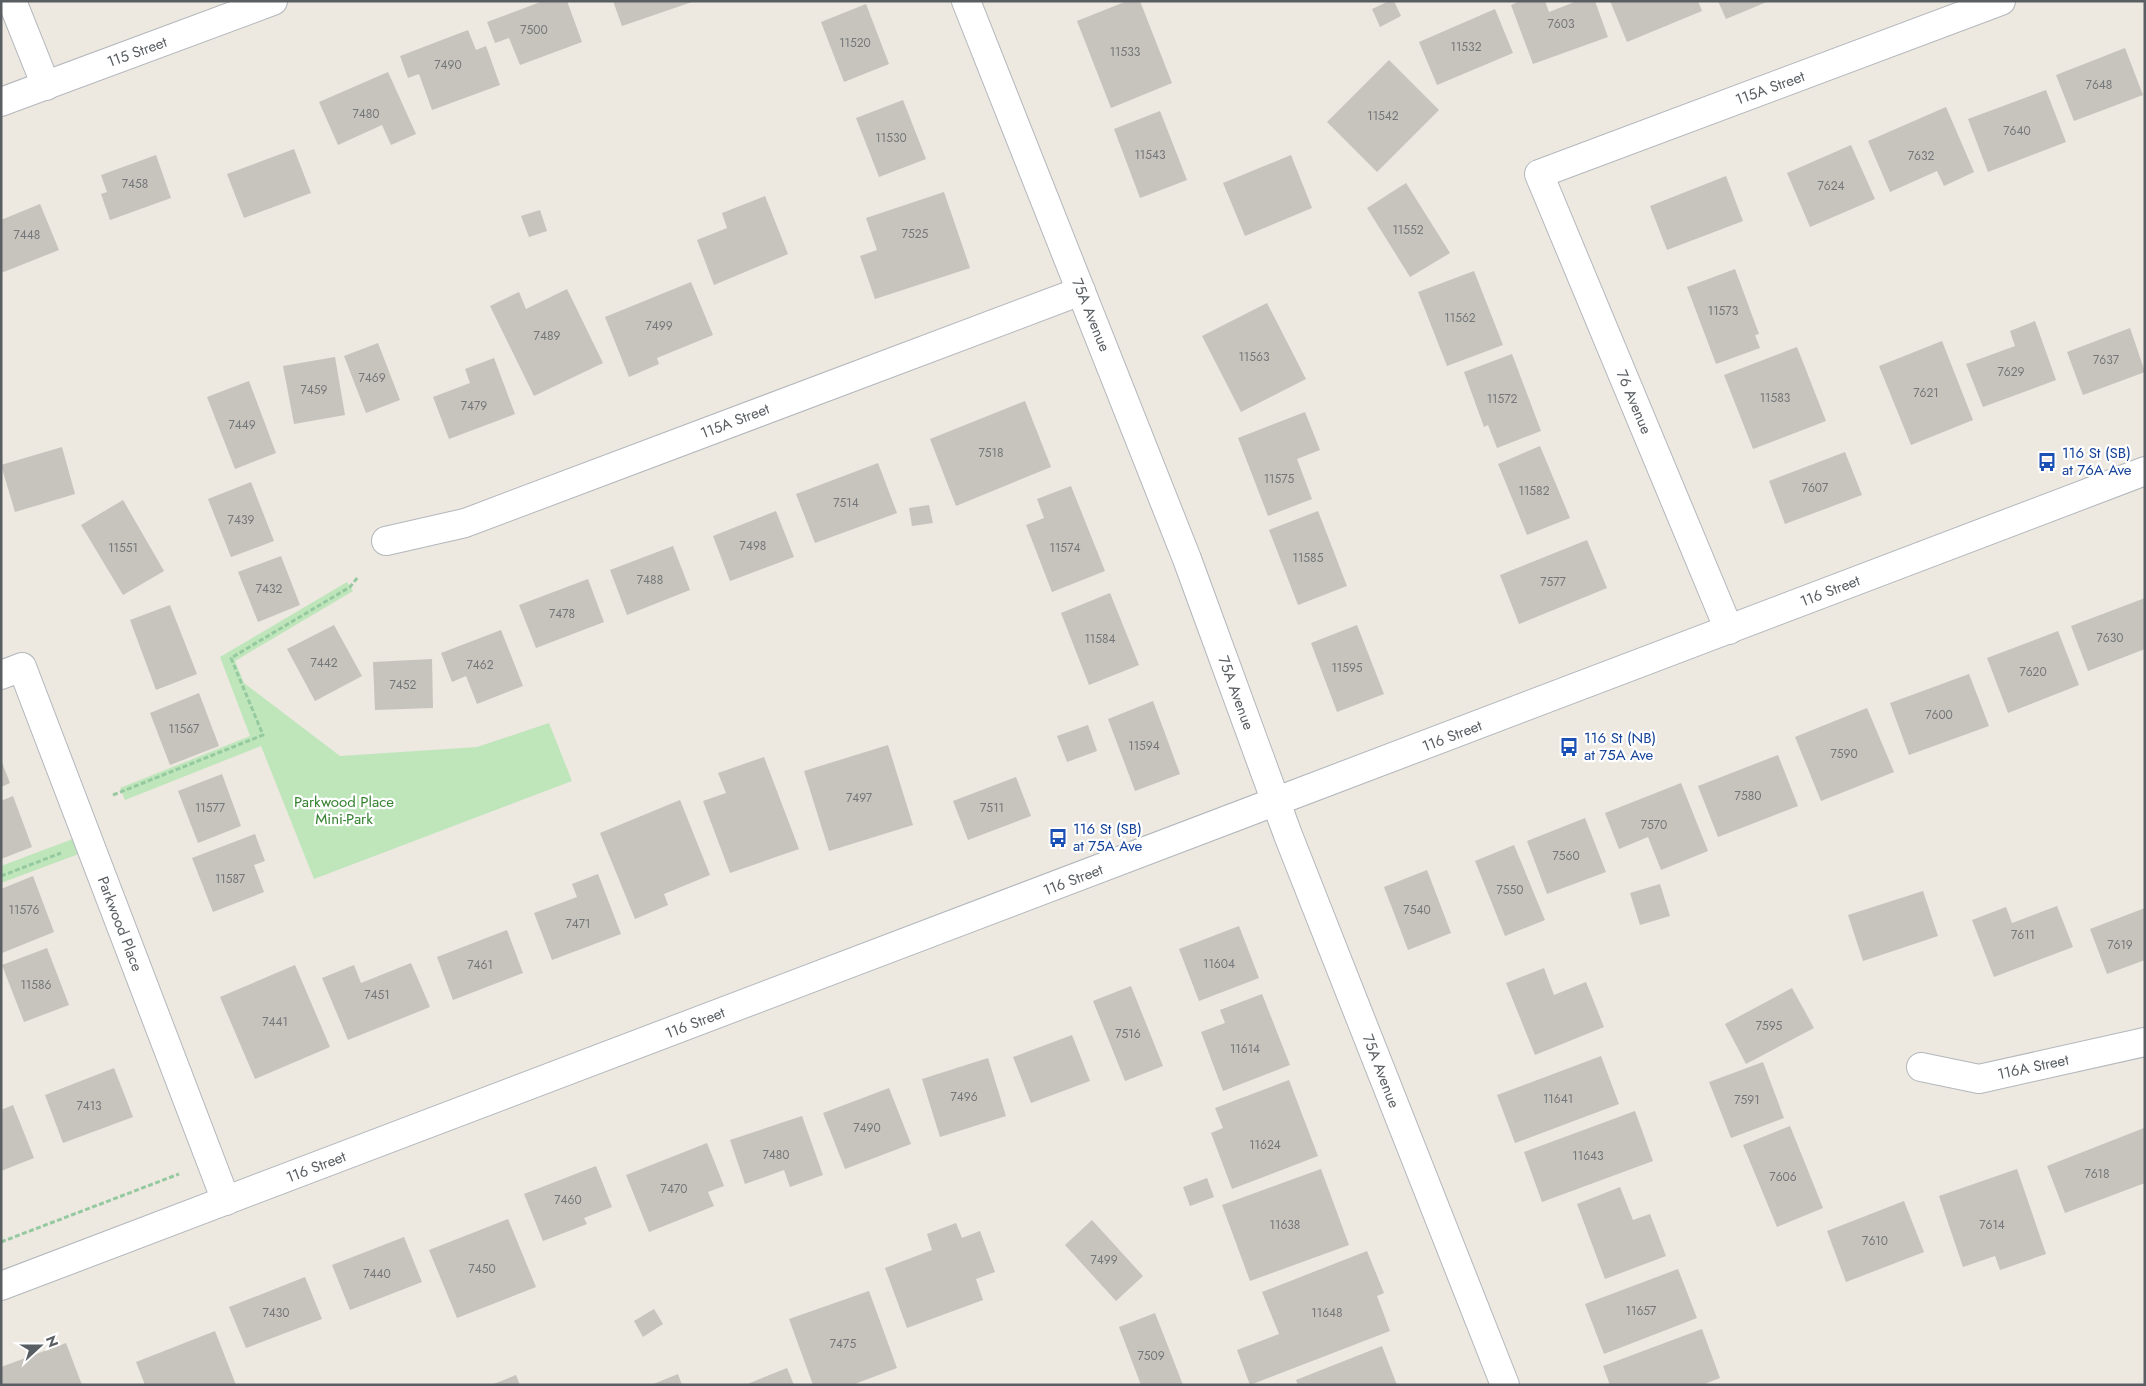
<svg xmlns="http://www.w3.org/2000/svg" width="2146" height="1386" viewBox="0 0 2146 1386" font-family="Jost,sans-serif">
	<style>
		.green { fill: #bfe6bb }
		.building { fill: #c7c3bd }
		.lines { fill: none; stroke-linecap: round; stroke-linejoin: round }
		.street-casing { stroke: #b3b7bc; stroke-width: 30 }
		.secondary-casing { stroke: #b2b7bc; stroke-width: 30 }
		.path { stroke: #95c99f; stroke-width: 3; stroke-dasharray: 5 2.5; stroke-linecap: butt }
		.street { stroke: #fff; stroke-width: 28 }
		.secondary { stroke: #fff; stroke-width: 28 }
		.labels { text-anchor: middle; stroke-width: 4.5; stroke-linejoin: round; paint-order: stroke }
		.number-label { font-size: 12px; fill: #747779 }
		.street-label { font-size: 15px; fill: #595e62; stroke: #fff }
		.transit-label { font-size: 15px; fill: #164399; stroke: #fff; text-anchor: start }
		.park-label { font-size: 15px; fill: #358230; stroke: #fff }
	</style>
	<rect width="100%" height="100%" fill="#ede8e0"/>
	<g class="green">
		<path d="M 347,582 L 353,591 L 235,661 L 244,683 L 340,756 L 477,747 L 549,723 L 572,781 L 314,879 L 261,746 L 125,800 L 120,788 L 250,736 L 220,657 Z"/>
		<path d="M 78,837 L 84,852 L 1,883 L 1,866 Z"/>
	</g>
	<g class="building">
		<path d="M 543,1 L 567,1 L 582,42 L 520,65 L 509,38 L 495,43 L 487,22 Z"/>
		<path d="M 613,1 L 692,1 L 692,2 L 622,26 Z"/>
		<path d="M 1127,1 L 1140,1 L 1172,83 L 1111,108 L 1077,21 Z"/>
		<path d="M 1389,1 L 1394,1 L 1401,16 L 1380,27 L 1372,9 Z"/>
		<path d="M 1520,1 L 1545,1 L 1549,12 L 1577,1 L 1595,1 L 1608,37 L 1533,64 L 1511,5 Z"/>
		<path d="M 1610,1 L 1698,1 L 1702,11 L 1627,42 Z"/>
		<path d="M 1718,1 L 1769,1 L 1726,19 Z"/>
		<path d="M 866,4 L 889,64 L 844,82 L 821,22 Z"/>
		<path d="M 1495,9 L 1513,53 L 1437,85 L 1419,42 Z"/>
		<path d="M 468,30 L 476,50 L 486,46 L 500,85 L 432,110 L 419,74 L 408,78 L 400,56 Z"/>
		<path d="M 2125,48 L 2143,95 L 2074,121 L 2056,75 Z"/>
		<path d="M 1389,60 L 1439,110 L 1377,172 L 1327,122 Z"/>
		<path d="M 388,72 L 416,134 L 391,145 L 382,125 L 338,145 L 319,102 Z"/>
		<path d="M 2046,90 L 2066,142 L 1988,172 L 1968,119 Z"/>
		<path d="M 903,100 L 926,159 L 879,177 L 856,118 Z"/>
		<path d="M 1946,107 L 1974,172 L 1944,186 L 1937,171 L 1890,192 L 1868,141 Z"/>
		<path d="M 1160,111 L 1187,180 L 1140,198 L 1114,129 Z"/>
		<path d="M 1851,145 L 1875,199 L 1810,227 L 1787,173 Z"/>
		<path d="M 294,149 L 311,193 L 244,218 L 227,174 Z"/>
		<path d="M 156,155 L 171,198 L 110,220 L 101,194 L 107,192 L 101,175 Z"/>
		<path d="M 1291,155 L 1312,208 L 1245,236 L 1223,183 Z"/>
		<path d="M 1726,176 L 1743,221 L 1667,250 L 1650,206 Z"/>
		<path d="M 1406,183 L 1450,253 L 1410,277 L 1367,208 Z"/>
		<path d="M 944,192 L 970,268 L 875,299 L 860,256 L 877,250 L 866,218 Z"/>
		<path d="M 765,196 L 788,254 L 714,285 L 697,240 L 727,228 L 722,213 Z"/>
		<path d="M 40,204 L 59,250 L 1,273 L 1,220 Z"/>
		<path d="M 540,210 L 547,231 L 529,237 L 521,216 Z"/>
		<path d="M 1735,269 L 1759,334 L 1755,335 L 1760,348 L 1716,364 L 1687,287 Z"/>
		<path d="M 1474,271 L 1503,345 L 1447,366 L 1418,292 Z"/>
		<path d="M 691,282 L 713,335 L 657,358 L 659,364 L 629,377 L 605,317 Z"/>
		<path d="M 567,289 L 603,363 L 534,396 L 490,306 L 519,292 L 526,309 Z"/>
		<path d="M 1267,303 L 1306,379 L 1241,412 L 1202,336 Z"/>
		<path d="M 2035,321 L 2056,380 L 1983,407 L 1966,364 L 2015,346 L 2010,331 Z"/>
		<path d="M 2130,328 L 2145,372 L 2083,395 L 2067,352 Z"/>
		<path d="M 1942,341 L 1973,420 L 1911,445 L 1879,366 Z"/>
		<path d="M 378,343 L 400,400 L 366,413 L 344,356 Z"/>
		<path d="M 1797,347 L 1826,421 L 1753,449 L 1724,375 Z"/>
		<path d="M 1512,354 L 1541,431 L 1497,448 L 1488,425 L 1484,427 L 1464,372 Z"/>
		<path d="M 335,357 L 345,415 L 294,424 L 283,366 Z"/>
		<path d="M 494,358 L 515,414 L 449,439 L 433,397 L 470,383 L 465,369 Z"/>
		<path d="M 249,381 L 276,453 L 235,469 L 207,397 Z"/>
		<path d="M 1025,401 L 1051,467 L 956,506 L 930,439 Z"/>
		<path d="M 1305,412 L 1320,450 L 1297,459 L 1312,499 L 1268,516 L 1238,438 Z"/>
		<path d="M 1540,446 L 1570,518 L 1527,535 L 1498,464 Z"/>
		<path d="M 62,447 L 75,494 L 15,512 L 1,465 Z"/>
		<path d="M 1845,452 L 1862,495 L 1785,524 L 1769,481 Z"/>
		<path d="M 878,463 L 897,513 L 815,543 L 796,494 Z"/>
		<path d="M 251,482 L 274,541 L 231,557 L 208,499 Z"/>
		<path d="M 1071,486 L 1105,571 L 1052,592 L 1026,525 L 1044,518 L 1037,499 Z"/>
		<path d="M 123,500 L 164,571 L 123,595 L 81,525 Z"/>
		<path d="M 929,505 L 933,523 L 912,526 L 909,508 Z"/>
		<path d="M 776,511 L 794,557 L 730,581 L 713,536 Z"/>
		<path d="M 1318,511 L 1347,586 L 1298,605 L 1269,530 Z"/>
		<path d="M 1587,540 L 1607,588 L 1519,624 L 1500,575 Z"/>
		<path d="M 673,546 L 690,590 L 627,615 L 610,570 Z"/>
		<path d="M 281,556 L 300,605 L 258,622 L 238,572 Z"/>
		<path d="M 588,579 L 604,622 L 536,648 L 519,605 Z"/>
		<path d="M 1110,593 L 1139,665 L 1089,685 L 1061,613 Z"/>
		<path d="M 2145,598 L 2145,649 L 2088,671 L 2071,626 Z"/>
		<path d="M 170,605 L 197,674 L 156,690 L 130,620 Z"/>
		<path d="M 334,625 L 362,676 L 315,701 L 287,649 Z"/>
		<path d="M 1357,625 L 1384,694 L 1337,712 L 1311,643 Z"/>
		<path d="M 501,630 L 523,686 L 477,704 L 466,676 L 452,682 L 441,653 Z"/>
		<path d="M 2058,631 L 2079,685 L 2008,713 L 1987,658 Z"/>
		<path d="M 432,659 L 433,708 L 375,710 L 373,662 Z"/>
		<path d="M 1969,674 L 1989,726 L 1909,755 L 1890,703 Z"/>
		<path d="M 199,693 L 219,746 L 170,765 L 150,713 Z"/>
		<path d="M 1153,701 L 1180,774 L 1135,791 L 1108,719 Z"/>
		<path d="M 1867,708 L 1894,772 L 1821,801 L 1795,737 Z"/>
		<path d="M 1088,725 L 1097,751 L 1067,762 L 1057,736 Z"/>
		<path d="M 888,745 L 913,825 L 829,851 L 804,771 Z"/>
		<path d="M 1778,755 L 1798,806 L 1718,837 L 1698,786 Z"/>
		<path d="M 764,757 L 799,849 L 730,873 L 703,801 L 726,793 L 718,773 Z"/>
		<path d="M 1,760 L 10,783 L 1,787 Z"/>
		<path d="M 222,774 L 241,826 L 198,843 L 178,791 Z"/>
		<path d="M 1016,777 L 1031,816 L 968,840 L 953,801 Z"/>
		<path d="M 1681,783 L 1708,851 L 1661,870 L 1648,837 L 1619,849 L 1605,813 Z"/>
		<path d="M 13,796 L 32,847 L 1,859 L 1,801 Z"/>
		<path d="M 680,800 L 710,875 L 664,894 L 668,905 L 635,919 L 600,833 Z"/>
		<path d="M 1585,818 L 1606,872 L 1547,894 L 1527,841 Z"/>
		<path d="M 255,834 L 265,861 L 254,865 L 264,892 L 213,912 L 192,858 Z"/>
		<path d="M 1514,845 L 1545,920 L 1505,936 L 1475,861 Z"/>
		<path d="M 1427,870 L 1451,933 L 1408,950 L 1384,887 Z"/>
		<path d="M 598,874 L 621,934 L 552,960 L 534,913 L 577,897 L 572,884 Z"/>
		<path d="M 33,876 L 54,932 L 2,953 L 1,889 Z"/>
		<path d="M 1660,884 L 1670,916 L 1640,925 L 1630,893 Z"/>
		<path d="M 1923,891 L 1938,936 L 1863,961 L 1848,915 Z"/>
		<path d="M 2057,906 L 2073,947 L 1994,977 L 1972,920 L 2006,907 L 2012,923 Z"/>
		<path d="M 2145,908 L 2145,960 L 2107,974 L 2090,929 Z"/>
		<path d="M 1239,926 L 1259,978 L 1199,1001 L 1179,949 Z"/>
		<path d="M 507,930 L 523,973 L 453,1000 L 437,957 Z"/>
		<path d="M 47,948 L 69,1005 L 24,1022 L 2,965 Z"/>
		<path d="M 411,963 L 430,1007 L 348,1040 L 322,978 L 354,965 L 361,983 Z"/>
		<path d="M 295,965 L 330,1047 L 255,1079 L 220,997 Z"/>
		<path d="M 1544,968 L 1554,995 L 1586,982 L 1604,1027 L 1535,1055 L 1506,983 Z"/>
		<path d="M 1131,986 L 1163,1066 L 1125,1081 L 1093,1001 Z"/>
		<path d="M 1792,988 L 1814,1028 L 1746,1064 L 1725,1024 Z"/>
		<path d="M 1262,994 L 1290,1065 L 1223,1091 L 1201,1032 L 1225,1023 L 1220,1010 Z"/>
		<path d="M 1072,1035 L 1090,1081 L 1031,1103 L 1013,1057 Z"/>
		<path d="M 1601,1056 L 1619,1104 L 1515,1143 L 1497,1095 Z"/>
		<path d="M 988,1058 L 1006,1116 L 940,1137 L 922,1079 Z"/>
		<path d="M 1763,1062 L 1784,1118 L 1731,1138 L 1709,1082 Z"/>
		<path d="M 114,1068 L 133,1117 L 63,1143 L 45,1095 Z"/>
		<path d="M 1289,1080 L 1318,1156 L 1232,1189 L 1211,1133 L 1223,1128 L 1215,1108 Z"/>
		<path d="M 889,1088 L 911,1144 L 845,1169 L 823,1113 Z"/>
		<path d="M 13,1105 L 34,1158 L 1,1171 L 1,1110 Z"/>
		<path d="M 1635,1111 L 1653,1161 L 1542,1202 L 1524,1152 Z"/>
		<path d="M 802,1116 L 823,1175 L 790,1187 L 784,1170 L 745,1184 L 730,1140 Z"/>
		<path d="M 1790,1126 L 1823,1208 L 1777,1227 L 1743,1145 Z"/>
		<path d="M 2144,1128 L 2145,1183 L 2065,1213 L 2047,1166 Z"/>
		<path d="M 707,1143 L 724,1186 L 708,1192 L 714,1206 L 649,1232 L 626,1175 Z"/>
		<path d="M 596,1166 L 612,1207 L 584,1218 L 587,1224 L 543,1241 L 524,1194 Z"/>
		<path d="M 1321,1169 L 1349,1245 L 1250,1281 L 1222,1205 Z"/>
		<path d="M 2017,1169 L 2046,1254 L 2000,1270 L 1995,1256 L 1963,1267 L 1939,1196 Z"/>
		<path d="M 1207,1178 L 1214,1197 L 1190,1206 L 1183,1187 Z"/>
		<path d="M 1620,1187 L 1633,1220 L 1650,1214 L 1666,1256 L 1605,1279 L 1577,1204 Z"/>
		<path d="M 1904,1201 L 1924,1252 L 1846,1282 L 1827,1231 Z"/>
		<path d="M 508,1219 L 536,1287 L 457,1318 L 429,1250 Z"/>
		<path d="M 1092,1220 L 1143,1276 L 1116,1301 L 1065,1245 Z"/>
		<path d="M 956,1223 L 962,1238 L 980,1231 L 995,1272 L 976,1279 L 983,1300 L 907,1328 L 885,1268 L 932,1250 L 927,1234 Z"/>
		<path d="M 404,1237 L 422,1282 L 350,1310 L 332,1265 Z"/>
		<path d="M 1367,1251 L 1384,1293 L 1377,1296 L 1390,1331 L 1250,1385 L 1237,1350 L 1279,1334 L 1262,1292 Z"/>
		<path d="M 1678,1269 L 1697,1318 L 1604,1354 L 1585,1304 Z"/>
		<path d="M 305,1277 L 322,1319 L 246,1348 L 229,1307 Z"/>
		<path d="M 869,1291 L 897,1368 L 852,1385 L 813,1385 L 789,1319 Z"/>
		<path d="M 654,1309 L 663,1324 L 643,1337 L 634,1321 Z"/>
		<path d="M 1155,1313 L 1183,1385 L 1141,1385 L 1119,1327 Z"/>
		<path d="M 1702,1329 L 1720,1378 L 1702,1385 L 1610,1385 L 1603,1366 Z"/>
		<path d="M 215,1331 L 236,1385 L 145,1385 L 136,1362 Z"/>
		<path d="M 66,1343 L 82,1385 L 1,1385 L 1,1367 Z"/>
		<path d="M 1382,1346 L 1397,1385 L 1298,1385 L 1296,1380 Z"/>
		<path d="M 787,1368 L 794,1385 L 745,1385 Z"/>
		<path d="M 678,1374 L 682,1385 L 651,1385 Z"/>
		<path d="M 516,1375 L 520,1385 L 491,1385 Z"/>
	</g>
	<g class="lines">
		<g class="street-casing">
			<g id="street">
				<path d="M 12,1 L 46,86"/>
				<path d="M 966,1 L 1187,559 L 1288,835 L 1505,1385"/>
				<path d="M 1,102 L 273,1"/>
				<path d="M 386,541 L 465,523 L 1081,291"/>
				<path d="M 1729,630 L 1539,174 L 2001,1"/>
				<path d="M 1,675 L 22,667 L 226,1201"/>
				<path d="M 1921,1067 L 1979,1079 L 2145,1042"/>
			</g>
		</g>
		<g class="secondary-casing">
			<path id="secondary" d="M 1,1286 L 2145,471"/>
		</g>
		<g class="path">
			<path d="M 113,795 L 263,735 L 231,658 L 350,587 L 358,577"/>
			<path d="M 1,876 L 61,853"/>
			<path d="M 1,1242 L 179,1174"/>
		</g>
		<use href="#street" class="street"/>
		<use href="#secondary" class="secondary"/>
	</g>
	<defs>
		<g id="bus-bare" transform="scale(1.5)"><path d="M-5-6H5V4H4V6H2V4H-2V6H-4V4H-5ZM-3.5-4V0h7V-4ZM-3.5 1.2v1.5H-2V1.2ZM2 1.2v1.5H3.5V1.2Z" fill="#1a4fb4" stroke="#fff" stroke-width="2.5" paint-order="stroke"/></g>
	</defs>
	<g fill-rule="evenodd">
		<use href="#bus-bare" x="2047" y="462"/>
		<use href="#bus-bare" x="1569" y="747"/>
		<use href="#bus-bare" x="1058" y="838"/>
	</g>
	<g class="labels">
		<g class="number-label">
			<text x="1561" y="28">7603</text>
			<text x="534" y="34">7500</text>
			<text x="855" y="47">11520</text>
			<text x="1466" y="51">11532</text>
			<text x="1125" y="56">11533</text>
			<text x="448" y="69">7490</text>
			<text x="2099" y="89">7648</text>
			<text x="366" y="118">7480</text>
			<text x="1383" y="120">11542</text>
			<text x="2017" y="135">7640</text>
			<text x="891" y="142">11530</text>
			<text x="1150" y="159">11543</text>
			<text x="1921" y="160">7632</text>
			<text x="135" y="188">7458</text>
			<text x="1831" y="190">7624</text>
			<text x="1408" y="234">11552</text>
			<text x="915" y="238">7525</text>
			<text x="27" y="239">7448</text>
			<text x="1723" y="315">11573</text>
			<text x="1460" y="322">11562</text>
			<text x="659" y="330">7499</text>
			<text x="547" y="340">7489</text>
			<text x="1254" y="361">11563</text>
			<text x="2106" y="364">7637</text>
			<text x="2011" y="376">7629</text>
			<text x="372" y="382">7469</text>
			<text x="314" y="394">7459</text>
			<text x="1926" y="397">7621</text>
			<text x="1775" y="402">11583</text>
			<text x="1502" y="403">11572</text>
			<text x="474" y="410">7479</text>
			<text x="242" y="429">7449</text>
			<text x="991" y="457">7518</text>
			<text x="1279" y="483">11575</text>
			<text x="1815" y="492">7607</text>
			<text x="1534" y="495">11582</text>
			<text x="846" y="507">7514</text>
			<text x="241" y="524">7439</text>
			<text x="753" y="550">7498</text>
			<text x="123" y="552">11551</text>
			<text x="1065" y="552">11574</text>
			<text x="1308" y="562">11585</text>
			<text x="650" y="584">7488</text>
			<text x="1553" y="586">7577</text>
			<text x="269" y="593">7432</text>
			<text x="562" y="618">7478</text>
			<text x="2110" y="642">7630</text>
			<text x="1100" y="643">11584</text>
			<text x="324" y="667">7442</text>
			<text x="480" y="669">7462</text>
			<text x="1347" y="672">11595</text>
			<text x="2033" y="676">7620</text>
			<text x="403" y="689">7452</text>
			<text x="1939" y="719">7600</text>
			<text x="184" y="733">11567</text>
			<text x="1144" y="750">11594</text>
			<text x="1844" y="758">7590</text>
			<text x="1748" y="800">7580</text>
			<text x="859" y="802">7497</text>
			<text x="210" y="812">11577</text>
			<text x="992" y="812">7511</text>
			<text x="1654" y="829">7570</text>
			<text x="1566" y="860">7560</text>
			<text x="230" y="883">11587</text>
			<text x="1510" y="894">7550</text>
			<text x="24" y="914">11576</text>
			<text x="1417" y="914">7540</text>
			<text x="578" y="928">7471</text>
			<text x="2023" y="939">7611</text>
			<text x="2120" y="949">7619</text>
			<text x="1219" y="968">11604</text>
			<text x="480" y="969">7461</text>
			<text x="36" y="989">11586</text>
			<text x="377" y="999">7451</text>
			<text x="275" y="1026">7441</text>
			<text x="1769" y="1030">7595</text>
			<text x="1128" y="1038">7516</text>
			<text x="1245" y="1053">11614</text>
			<text x="964" y="1101">7496</text>
			<text x="1558" y="1103">11641</text>
			<text x="1747" y="1104">7591</text>
			<text x="89" y="1110">7413</text>
			<text x="867" y="1132">7490</text>
			<text x="1265" y="1149">11624</text>
			<text x="776" y="1159">7480</text>
			<text x="1588" y="1160">11643</text>
			<text x="2097" y="1178">7618</text>
			<text x="1783" y="1181">7606</text>
			<text x="674" y="1193">7470</text>
			<text x="568" y="1204">7460</text>
			<text x="1285" y="1229">11638</text>
			<text x="1992" y="1229">7614</text>
			<text x="1875" y="1245">7610</text>
			<text x="1104" y="1264">7499</text>
			<text x="482" y="1273">7450</text>
			<text x="377" y="1278">7440</text>
			<text x="1641" y="1315">11657</text>
			<text x="276" y="1317">7430</text>
			<text x="1327" y="1317">11648</text>
			<text x="843" y="1348">7475</text>
			<text x="1151" y="1360">7509</text>
		</g>
		<g class="street-label">
			<text transform="translate(137 52) rotate(-20)" y="5">115 Street</text>
			<text transform="translate(1770 88) rotate(-20)" y="5">115A Street</text>
			<text transform="translate(1091 315) rotate(68)" y="5">75A Avenue</text>
			<text transform="translate(1634 402) rotate(67)" y="5">76 Avenue</text>
			<text transform="translate(735 421) rotate(-21)" y="5">115A Street</text>
			<text transform="translate(1830 591) rotate(-21)" y="5">116 Street</text>
			<text transform="translate(1236 693) rotate(70)" y="5">75A Avenue</text>
			<text transform="translate(1452 736) rotate(-21)" y="5">116 Street</text>
			<text transform="translate(1073 880) rotate(-21)" y="5">116 Street</text>
			<text transform="translate(120 924) rotate(69)" y="5">Parkwood Place</text>
			<text transform="translate(695 1023) rotate(-21)" y="5">116 Street</text>
			<text transform="translate(2033 1067) rotate(-12)" y="5">116A Street</text>
			<text transform="translate(1381 1071) rotate(69)" y="5">75A Avenue</text>
			<text transform="translate(316 1167) rotate(-21)" y="5">116 Street</text>
		</g>
		<g class="transit-label">
			<text x="2062" y="458">116 St (SB)<tspan x="2062" dy="17">at 76A Ave</tspan></text>
			<text x="1584" y="743">116 St (NB)<tspan x="1584" dy="17">at 75A Ave</tspan></text>
			<text x="1073" y="834">116 St (SB)<tspan x="1073" dy="17">at 75A Ave</tspan></text>
		</g>
		<g class="park-label">
			<text x="344" y="807">Parkwood Place<tspan x="344" dy="17">Mini-Park</tspan></text>
		</g>
	</g>
	<rect width="2146" height="1386" fill="none" stroke="#595e62" stroke-width="5"/>
	<g transform="translate(40 1346) rotate(69)" stroke="#ffffff" stroke-width="4" paint-order="stroke">
	<path d="M0-4L9 19L0 12L-9 19Z" fill="#595e62"/>
	<text y="-8" font-size="14" font-weight="bold" text-anchor="middle" fill="#595e62">N</text>
	</g>
</svg>
